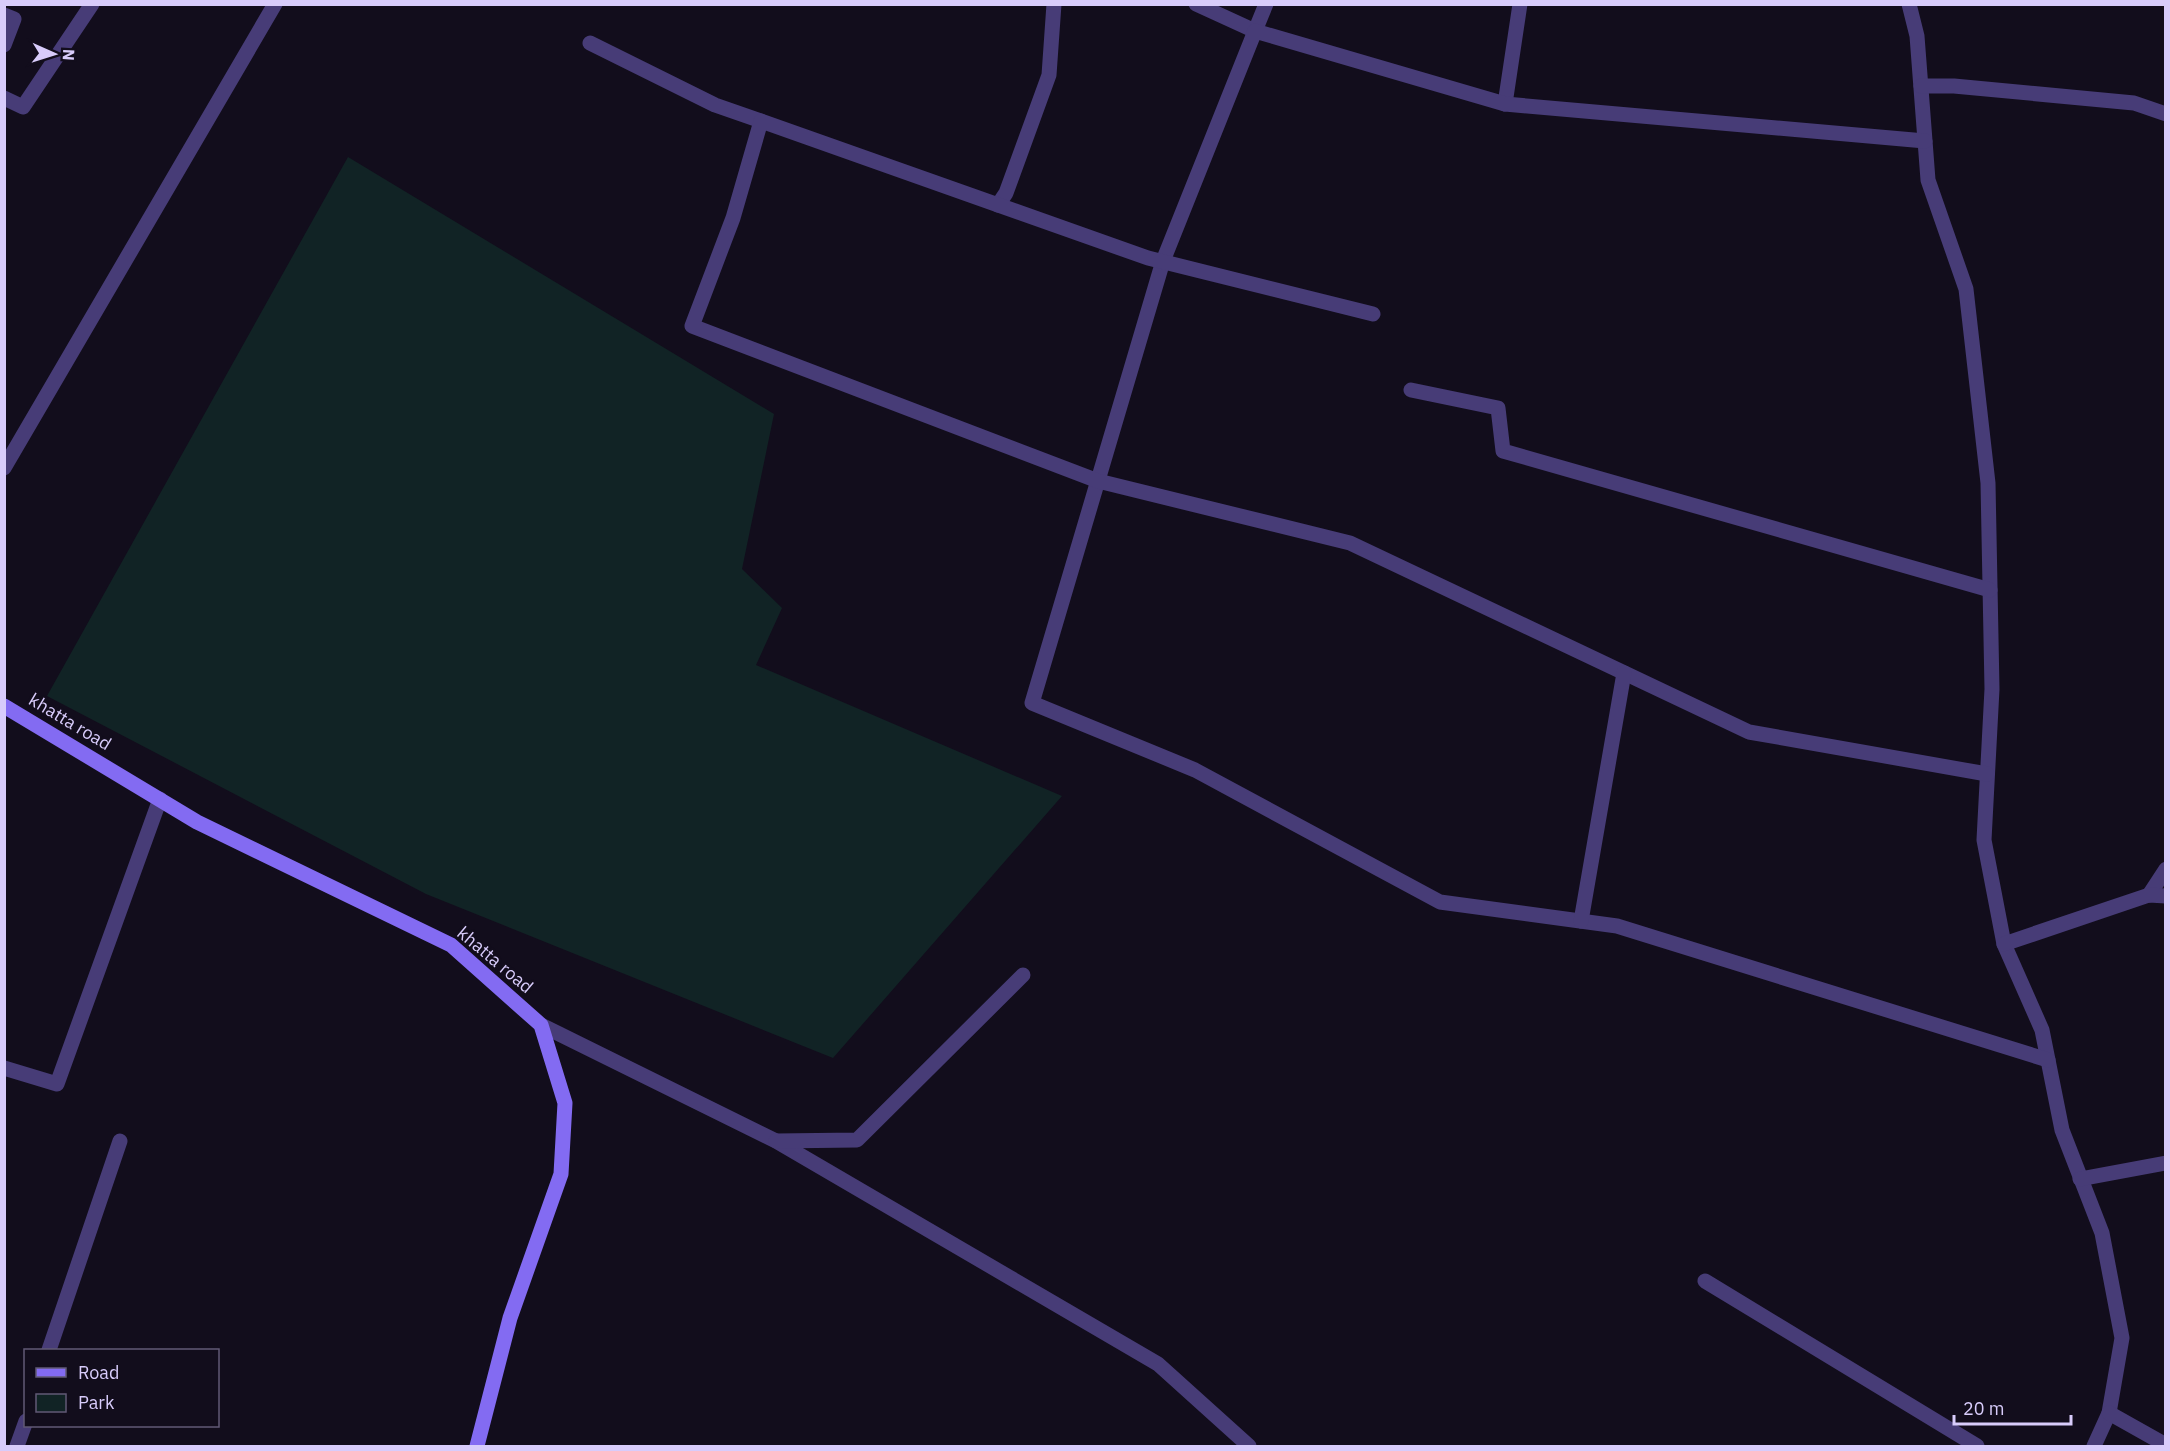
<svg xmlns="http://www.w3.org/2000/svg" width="2170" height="1451" viewBox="0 0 2170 1451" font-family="'IBM Plex Sans',sans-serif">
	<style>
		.green { fill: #112325 }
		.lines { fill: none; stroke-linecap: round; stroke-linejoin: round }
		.street { stroke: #473c77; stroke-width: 15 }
		.secondary { stroke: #836bf2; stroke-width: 15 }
		.labels { text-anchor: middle; stroke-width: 5; stroke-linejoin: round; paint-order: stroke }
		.street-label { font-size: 18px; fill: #d8ccfb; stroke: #120d1c }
	</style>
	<rect width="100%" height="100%" fill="#120d1c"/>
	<path class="green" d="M 348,157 L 774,414 L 742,569 L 782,608 L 756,665 L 1062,796 L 833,1058 L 426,894 L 47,696 Z"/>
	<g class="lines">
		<g class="street">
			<path d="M 1196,4 L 1255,31 L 1266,4"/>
			<path d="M 1909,4 L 1917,36 L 1928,180 L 1966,289 L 1988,483 L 1992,689 L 1984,840 L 2004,944 L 2042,1030 L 2062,1130 L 2102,1233 L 2122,1338 L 2109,1413 L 2094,1446"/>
			<path d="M 4,15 L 14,19 L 4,45"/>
			<path d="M 590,43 L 715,105 L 761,121"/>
			<path d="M 1921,86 L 1954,86 L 2134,103 L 2166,114"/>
			<path d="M 4,98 L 23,107 L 92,4"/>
			<path d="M 1505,104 L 1520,4"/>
			<path d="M 1925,141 L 1505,104 L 1255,31 L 1163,261 L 1032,703 L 1195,770 L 1440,902 L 1617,926 L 2048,1060"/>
			<path d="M 998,205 L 1006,193 L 1049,75 L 1054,4"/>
			<path d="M 1373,314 L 1148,258 L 761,121 L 733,218 L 692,326 L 1098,481 L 1350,543 L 1749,732 L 1987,774"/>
			<path d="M 1411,390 L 1498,408 L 1503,451 L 1990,590"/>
			<path d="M 4,468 L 275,4"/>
			<path d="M 2149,895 L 2166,869"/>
			<path d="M 1581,921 L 1624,673"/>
			<path d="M 2004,944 L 2149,895 L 2166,896"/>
			<path d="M 541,1025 L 776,1141 L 1158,1364 L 1249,1446"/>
			<path d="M 4,1068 L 57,1084 L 160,799"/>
			<path d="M 776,1141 L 857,1140 L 1023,975"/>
			<path d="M 2080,1179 L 2166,1163"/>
			<path d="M 1705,1281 L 1977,1446"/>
			<path d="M 49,1350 L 120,1141"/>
			<path d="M 2109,1413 L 2166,1445"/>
			<path d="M 17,1446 L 26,1421"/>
		</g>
		<path class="secondary" d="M 4,706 L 197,822 L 451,945 L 541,1025 L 565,1103 L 561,1174 L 510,1318 L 477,1446"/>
	</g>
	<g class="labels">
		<g class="street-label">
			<text transform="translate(70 722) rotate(31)" y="6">khatta road</text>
			<text transform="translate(495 960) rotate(40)" y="6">khatta road</text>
		</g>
	</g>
	<rect width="2170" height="1451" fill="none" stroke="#d8ccfb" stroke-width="12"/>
	<rect x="24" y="1349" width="195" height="78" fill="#120d1c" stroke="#615975" stroke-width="1.5"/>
	<rect x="36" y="1368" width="30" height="9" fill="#836bf2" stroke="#615975" stroke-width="1.5"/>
	<text x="78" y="1379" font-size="18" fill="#d8ccfb">Road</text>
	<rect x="36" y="1394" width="30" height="18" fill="#112325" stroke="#615975" stroke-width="1.5"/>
	<text x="78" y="1409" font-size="18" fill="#d8ccfb">Park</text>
	<g transform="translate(54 54) rotate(93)" stroke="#120d1c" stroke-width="4.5" paint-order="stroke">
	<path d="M0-4.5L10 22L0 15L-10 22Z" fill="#d8ccfb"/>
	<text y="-9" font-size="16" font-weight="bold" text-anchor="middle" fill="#d8ccfb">N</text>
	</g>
	<path d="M1954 1415v9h117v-9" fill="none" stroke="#d8ccfb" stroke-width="3"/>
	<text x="1963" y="1415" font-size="18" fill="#d8ccfb" stroke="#120d1c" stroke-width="4.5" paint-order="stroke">20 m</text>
</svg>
